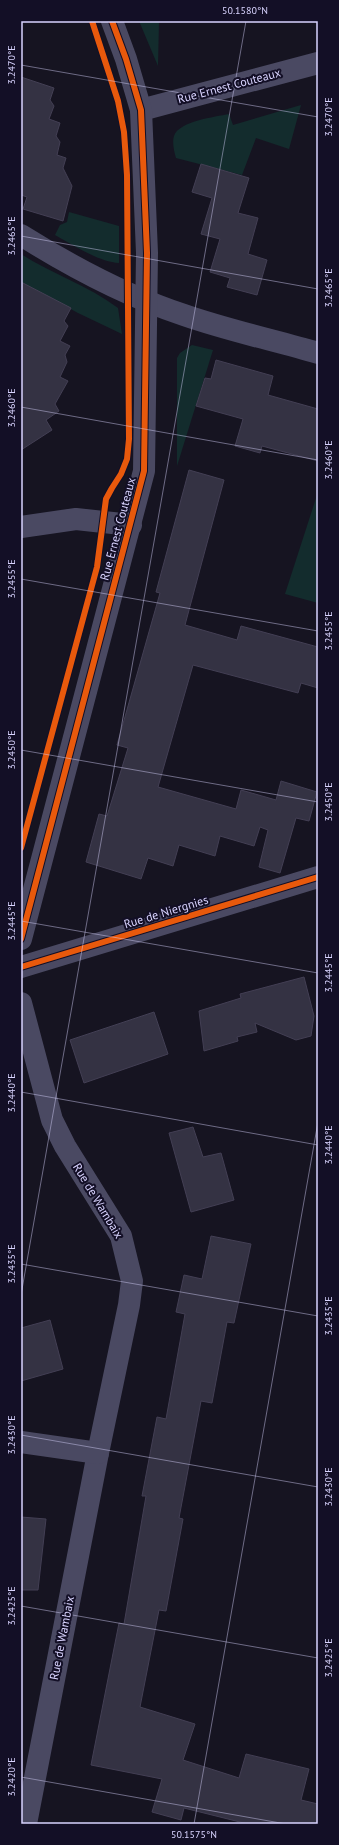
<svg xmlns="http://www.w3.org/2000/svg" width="339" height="1845" viewBox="0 0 339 1845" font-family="'PT Sans',sans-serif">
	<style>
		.green { fill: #132c2d }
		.building { fill: #343243; stroke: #433f54 }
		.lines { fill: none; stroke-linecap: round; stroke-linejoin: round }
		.minor { stroke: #4a4962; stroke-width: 22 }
		.cycleway-casing { stroke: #130f26; stroke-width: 8 }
		.cycleway { stroke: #e8590c; stroke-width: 6 }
		.ticks { fill: none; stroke: #d9d4ff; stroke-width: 1; stroke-opacity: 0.45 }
		.labels { text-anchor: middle; stroke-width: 4; stroke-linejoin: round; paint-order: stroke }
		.street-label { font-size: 12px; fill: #d9d4ff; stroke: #130f26 }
		.neatline { fill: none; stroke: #d9d4ff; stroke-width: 1.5 }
		.ticks-label { font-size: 10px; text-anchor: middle; fill: #d9d4ff }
	</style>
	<rect width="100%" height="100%" fill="#161421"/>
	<g class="green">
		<path d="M 139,21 L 159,21 L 158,66 Z"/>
		<path d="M 301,105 L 289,149 L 256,138 L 242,175 L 176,158 C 174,151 172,142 174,136 C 179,121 215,117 229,114 L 233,125 Z"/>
		<path d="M 69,212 L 119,226 L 119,263 C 99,262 73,245 55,235 L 60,225 L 67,222 Z"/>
		<path d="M 21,254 C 52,274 89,286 118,308 L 122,334 L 78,313 L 21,282 Z"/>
		<path d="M 192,345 L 213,350 L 177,466 L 177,358 L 180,353 Z"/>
		<path d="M 318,492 L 318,603 L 285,594 Z"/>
	</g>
	<g class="building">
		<path d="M 21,77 L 54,88 L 50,100 L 54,106 L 49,119 L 60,123 L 56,136 L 60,142 L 57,155 L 66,158 L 63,168 L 72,186 L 63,221 L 23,209 L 27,197 L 21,195 Z"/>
		<path d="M 201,164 L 249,178 L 238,213 L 258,218 L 248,254 L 267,260 L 257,295 L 227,287 L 230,278 L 210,272 L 220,239 L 201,234 L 212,198 L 192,192 Z"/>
		<path d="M 21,282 L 71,308 L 64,321 L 68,326 L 60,341 L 70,346 L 65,355 L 67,362 L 60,377 L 68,381 L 55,404 L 59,411 L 46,420 L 52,430 L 21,450 Z"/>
		<path d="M 216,360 L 273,376 L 268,395 L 318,409 L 318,461 L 262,446 L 260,453 L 235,446 L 243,419 L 196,406 L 205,378 L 211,379 Z"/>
		<path d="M 189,470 L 224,480 L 185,625 L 237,640 L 241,626 L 318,647 L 318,688 L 301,683 L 298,693 L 193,665 L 158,787 L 236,809 L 241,790 L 276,800 L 281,781 L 317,792 L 309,821 L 296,818 L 280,873 L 259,867 L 268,830 L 260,827 L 254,846 L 220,836 L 215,856 L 179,845 L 173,866 L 148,858 L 141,879 L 86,862 L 99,814 L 107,816 L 128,748 L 117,745 L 160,593 L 156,592 Z"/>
		<path d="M 304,977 L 314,1016 L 311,1036 L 296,1040 L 255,1023 L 257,1032 L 237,1037 L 238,1041 L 204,1051 L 199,1011 L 241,998 L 240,994 Z"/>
		<path d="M 154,1012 L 168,1054 L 84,1083 L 70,1040 Z"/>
		<path d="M 193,1127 L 203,1157 L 221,1153 L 234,1200 L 191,1212 L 169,1133 Z"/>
		<path d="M 211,1236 L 251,1244 L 234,1323 L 227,1322 L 212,1403 L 201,1401 L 179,1518 L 183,1519 L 166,1611 L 159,1610 L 140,1707 L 195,1724 L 183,1760 L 239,1778 L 246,1754 L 309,1769 L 301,1800 L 318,1804 L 318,1824 L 248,1824 L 184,1808 L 181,1820 L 152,1812 L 162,1779 L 91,1765 L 119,1623 L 124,1624 L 146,1496 L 142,1496 L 157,1417 L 166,1419 L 185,1314 L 176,1312 L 184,1275 L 202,1279 Z"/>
		<path d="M 50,1320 L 63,1369 L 21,1381 L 21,1328 Z"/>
		<path d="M 21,1517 L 46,1519 L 38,1590 L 21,1590 Z"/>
	</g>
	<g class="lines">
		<g class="minor">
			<path d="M 141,110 L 318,63"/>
			<path d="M 21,235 C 72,267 126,296 184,315 C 227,330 273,340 318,353"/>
			<path d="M 21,527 L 76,519 L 131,525"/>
			<path d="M 21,939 L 144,471 L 147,253 L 141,110 L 126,59 L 112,21"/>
			<path d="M 21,967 L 318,877"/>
			<path d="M 21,1003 L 52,1120 L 65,1146 L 121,1236 L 132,1281 L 129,1305 L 98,1453 L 26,1824"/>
			<path d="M 21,1442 L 98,1453"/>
		</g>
		<g class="cycleway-casing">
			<g id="cycleway">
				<path d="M 21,848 L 97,567 L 106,499 L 112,488 L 121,474 L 127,459 L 129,439 L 127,175 L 124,132 L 118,101 L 92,21"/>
				<path d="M 21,939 L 144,471 L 147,253 L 141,110 L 126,59 L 112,21"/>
				<path d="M 21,967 L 318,877"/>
			</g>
		</g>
		<use href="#cycleway" class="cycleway"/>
	</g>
	<path class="ticks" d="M 21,65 L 318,117M 21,236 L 318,289M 21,407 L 318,460M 21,579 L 318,631M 21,750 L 318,802M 21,921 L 318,973M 21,1092 L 318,1145M 21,1264 L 318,1316M 21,1295 L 246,21M 21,1435 L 318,1487M 21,1606 L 318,1658M 21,1777 L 286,1824M 194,1824 L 318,1122"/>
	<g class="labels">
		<g class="street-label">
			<text transform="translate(229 86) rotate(-15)" y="4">Rue Ernest Couteaux</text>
			<text transform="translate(118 529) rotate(-75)" y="4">Rue Ernest Couteaux</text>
			<text transform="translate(166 912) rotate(-17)" y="4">Rue de Niergnies</text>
			<text transform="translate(98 1201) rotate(59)" y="4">Rue de Wambaix</text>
			<text transform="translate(62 1638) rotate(-79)" y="4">Rue de Wambaix</text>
		</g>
	</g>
	<rect width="339" height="1845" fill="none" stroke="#130f26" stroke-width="44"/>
	<rect x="22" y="22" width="295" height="1801" class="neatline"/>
	<g class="ticks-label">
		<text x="245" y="14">50.1580°N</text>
		<text transform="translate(11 65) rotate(-90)" y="4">3.2470°E</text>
		<text transform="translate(328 117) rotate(-90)" y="4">3.2470°E</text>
		<text transform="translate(11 236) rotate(-90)" y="4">3.2465°E</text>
		<text transform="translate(328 288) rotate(-90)" y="4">3.2465°E</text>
		<text transform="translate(11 408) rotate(-90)" y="4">3.2460°E</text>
		<text transform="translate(328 460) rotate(-90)" y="4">3.2460°E</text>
		<text transform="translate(11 579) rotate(-90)" y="4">3.2455°E</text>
		<text transform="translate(328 631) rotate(-90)" y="4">3.2455°E</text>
		<text transform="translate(11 750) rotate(-90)" y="4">3.2450°E</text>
		<text transform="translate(328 802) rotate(-90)" y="4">3.2450°E</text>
		<text transform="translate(11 921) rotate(-90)" y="4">3.2445°E</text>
		<text transform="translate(328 973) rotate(-90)" y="4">3.2445°E</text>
		<text transform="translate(11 1093) rotate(-90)" y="4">3.2440°E</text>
		<text transform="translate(328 1145) rotate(-90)" y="4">3.2440°E</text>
		<text transform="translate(11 1264) rotate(-90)" y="4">3.2435°E</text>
		<text transform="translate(328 1316) rotate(-90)" y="4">3.2435°E</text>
		<text transform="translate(11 1435) rotate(-90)" y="4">3.2430°E</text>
		<text transform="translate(328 1487) rotate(-90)" y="4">3.2430°E</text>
		<text transform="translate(11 1606) rotate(-90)" y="4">3.2425°E</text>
		<text transform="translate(328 1658) rotate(-90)" y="4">3.2425°E</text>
		<text transform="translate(11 1777) rotate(-90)" y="4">3.2420°E</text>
		<text x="194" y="1838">50.1575°N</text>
	</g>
</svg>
